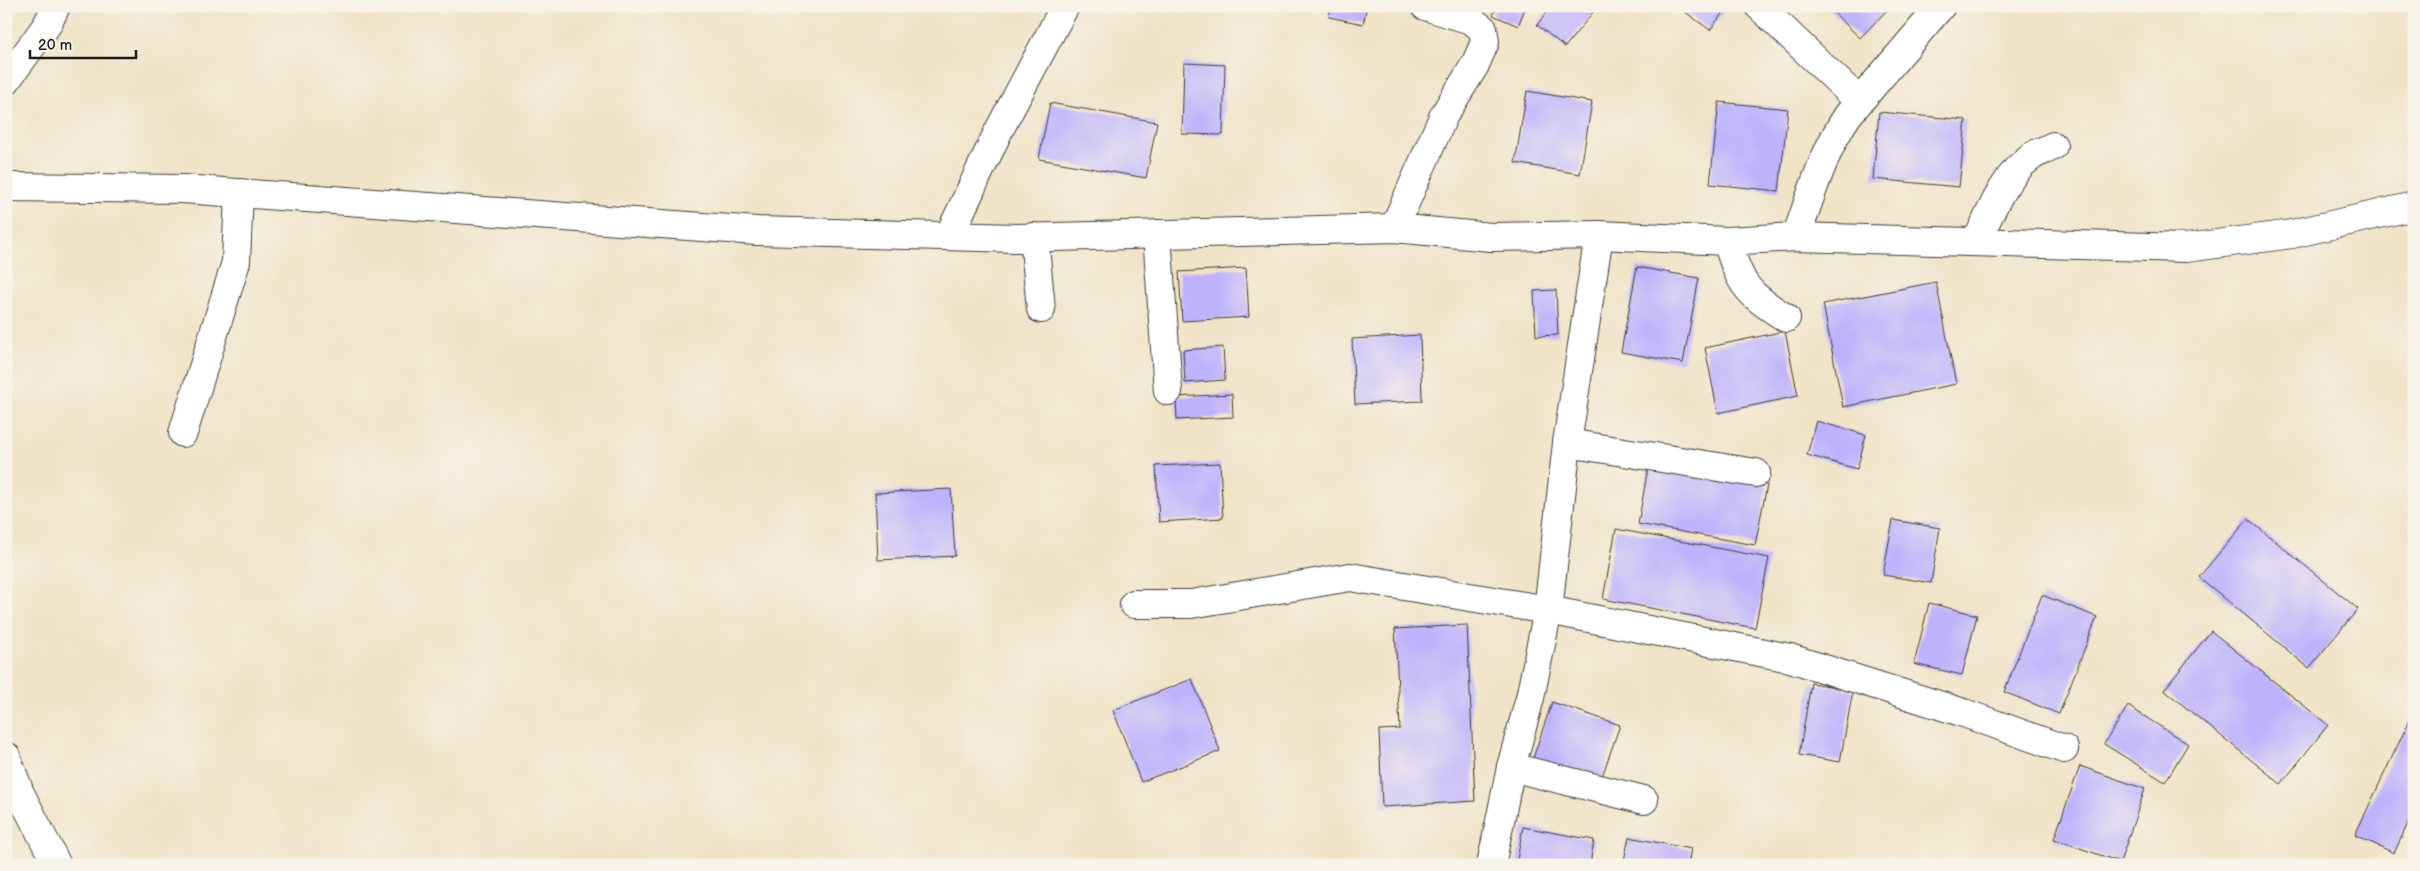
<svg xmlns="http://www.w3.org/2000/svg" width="2420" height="871" viewBox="0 0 2420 871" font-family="'Balsamiq Sans',sans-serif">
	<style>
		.building { fill: #beb2fc }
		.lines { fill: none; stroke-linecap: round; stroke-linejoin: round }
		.minor-casing { stroke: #3c3a36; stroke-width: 30 }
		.minor { stroke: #fff; stroke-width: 28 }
	</style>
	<rect width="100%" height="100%" fill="#f7f3e8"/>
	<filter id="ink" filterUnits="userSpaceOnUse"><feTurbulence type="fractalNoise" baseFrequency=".02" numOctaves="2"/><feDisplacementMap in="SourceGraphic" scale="10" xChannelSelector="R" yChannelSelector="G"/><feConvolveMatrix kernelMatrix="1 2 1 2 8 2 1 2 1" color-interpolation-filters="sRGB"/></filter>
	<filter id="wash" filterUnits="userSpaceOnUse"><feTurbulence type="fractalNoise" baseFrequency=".0096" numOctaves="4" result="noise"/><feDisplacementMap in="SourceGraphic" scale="20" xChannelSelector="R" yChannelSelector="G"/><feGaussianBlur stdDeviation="1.12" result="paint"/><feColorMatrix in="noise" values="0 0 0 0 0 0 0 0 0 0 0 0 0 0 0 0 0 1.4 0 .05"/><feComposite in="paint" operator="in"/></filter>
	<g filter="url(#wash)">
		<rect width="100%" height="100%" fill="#f0e3c8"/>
		<g id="blocks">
			<g class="building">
				<path d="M 1331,6 L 1367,6 L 1363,24 L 1329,17 Z"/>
				<path d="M 1497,6 L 1526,6 L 1518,26 L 1493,15 Z"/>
				<path d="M 1552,6 L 1598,6 L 1565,47 L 1537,25 Z"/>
				<path d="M 1677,6 L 1728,6 L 1710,30 Z"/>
				<path d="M 1827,6 L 1891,6 L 1860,38 Z"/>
				<path d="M 1184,63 L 1225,65 L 1223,135 L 1182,134 Z"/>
				<path d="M 1527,91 L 1592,102 L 1580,174 L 1515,163 Z"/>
				<path d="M 1719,102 L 1788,109 L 1779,191 L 1710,184 Z"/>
				<path d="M 1050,103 L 1157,122 L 1146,178 L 1039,159 Z"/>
				<path d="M 1879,112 L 1966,120 L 1959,187 L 1873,179 Z"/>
				<path d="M 1637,267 L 1699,278 L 1683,363 L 1621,352 Z"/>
				<path d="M 1246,268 L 1249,317 L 1182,321 L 1179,272 Z"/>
				<path d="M 1936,282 L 1956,384 L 1843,407 L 1823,304 Z"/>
				<path d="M 1556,290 L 1558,335 L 1536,336 L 1534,291 Z"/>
				<path d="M 1785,331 L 1798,396 L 1718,413 L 1705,348 Z"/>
				<path d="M 1420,335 L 1422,401 L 1355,404 L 1352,339 Z"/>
				<path d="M 1223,347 L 1225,380 L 1185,383 L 1183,350 Z"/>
				<path d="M 1232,394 L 1233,417 L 1177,420 L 1176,397 Z"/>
				<path d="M 1816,421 L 1866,435 L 1857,469 L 1807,455 Z"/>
				<path d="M 1220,463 L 1223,518 L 1159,522 L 1156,466 Z"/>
				<path d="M 1649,463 L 1767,485 L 1755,545 L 1638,524 Z"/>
				<path d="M 951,489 L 955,556 L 878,560 L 875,493 Z"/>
				<path d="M 2248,519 L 2358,609 L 2309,668 L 2199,577 Z"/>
				<path d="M 1893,520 L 1940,528 L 1931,583 L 1883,575 Z"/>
				<path d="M 1616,529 L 1769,558 L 1755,628 L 1603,599 Z"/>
				<path d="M 2042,595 L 2097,617 L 2059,714 L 2004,692 Z"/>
				<path d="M 1929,603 L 1977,615 L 1962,675 L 1914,664 Z"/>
				<path d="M 1467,625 L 1475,801 L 1382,807 L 1379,730 L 1400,729 L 1395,629 Z"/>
				<path d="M 2211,631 L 2328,725 L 2281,784 L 2164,690 Z"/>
				<path d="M 1192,679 L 1220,751 L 1141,782 L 1113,710 Z"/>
				<path d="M 1811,683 L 1853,690 L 1840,762 L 1799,755 Z"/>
				<path d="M 1552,702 L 1620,725 L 1599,785 L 1532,761 Z"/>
				<path d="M 2128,706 L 2188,744 L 2165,782 L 2104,744 Z"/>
				<path d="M 2414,711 L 2414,811 L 2394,853 L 2355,835 Z"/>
				<path d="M 2080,766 L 2145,789 L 2120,862 L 2054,839 Z"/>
				<path d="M 1523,827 L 1594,840 L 1590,865 L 1516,865 Z"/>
				<path d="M 1629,837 L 1691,849 L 1688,865 L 1623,865 Z"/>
			</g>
		</g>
	</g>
	<g filter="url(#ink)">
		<use href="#blocks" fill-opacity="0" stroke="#3c3a36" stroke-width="1"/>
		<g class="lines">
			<g class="minor-casing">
				<g id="minor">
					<path d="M 1759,6 L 1859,101"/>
					<path d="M 6,81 L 47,25 L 56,6"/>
					<path d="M 6,187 L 183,189 L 757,231 L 1017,238 L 1394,228 L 1491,237 L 1599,235 L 1727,241 L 1796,237 L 2186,248 L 2292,234 L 2414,206"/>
					<path d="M 1394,228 L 1444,115 L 1475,65 L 1485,42 L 1483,29 L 1471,20 L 1425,6"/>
					<path d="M 1157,234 L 1168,391"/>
					<path d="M 949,236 L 998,132 L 1065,6"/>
					<path d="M 1034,237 L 1041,309"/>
					<path d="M 1796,237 C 1811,196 1823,152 1848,115 L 1941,6"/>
					<path d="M 1727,241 C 1741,287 1747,293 1786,318"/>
					<path d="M 1977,241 C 1990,213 2005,174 2032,156 C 2038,152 2046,150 2053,146"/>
					<path d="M 183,433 L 236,262 L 239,193"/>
					<path d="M 1567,443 L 1756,473"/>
					<path d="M 1134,604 L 1191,604 L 1350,577 L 1548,610 L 1790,658 L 1964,713 L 2064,749"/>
					<path d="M 6,756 L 20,793 L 57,865"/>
					<path d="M 1511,767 L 1644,800"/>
					<path d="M 1491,865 L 1511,767 L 1530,698 L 1548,610 L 1567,443 L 1599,235"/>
				</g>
			</g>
			<use href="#minor" class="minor"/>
		</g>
	</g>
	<rect width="2420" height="871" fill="none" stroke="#f7f3e8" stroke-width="25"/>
	<path d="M30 50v8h106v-8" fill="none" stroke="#1c1c1c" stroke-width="2.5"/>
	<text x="38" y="50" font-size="15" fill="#1c1c1c" stroke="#f7f3e8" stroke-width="4" paint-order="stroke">20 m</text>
</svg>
